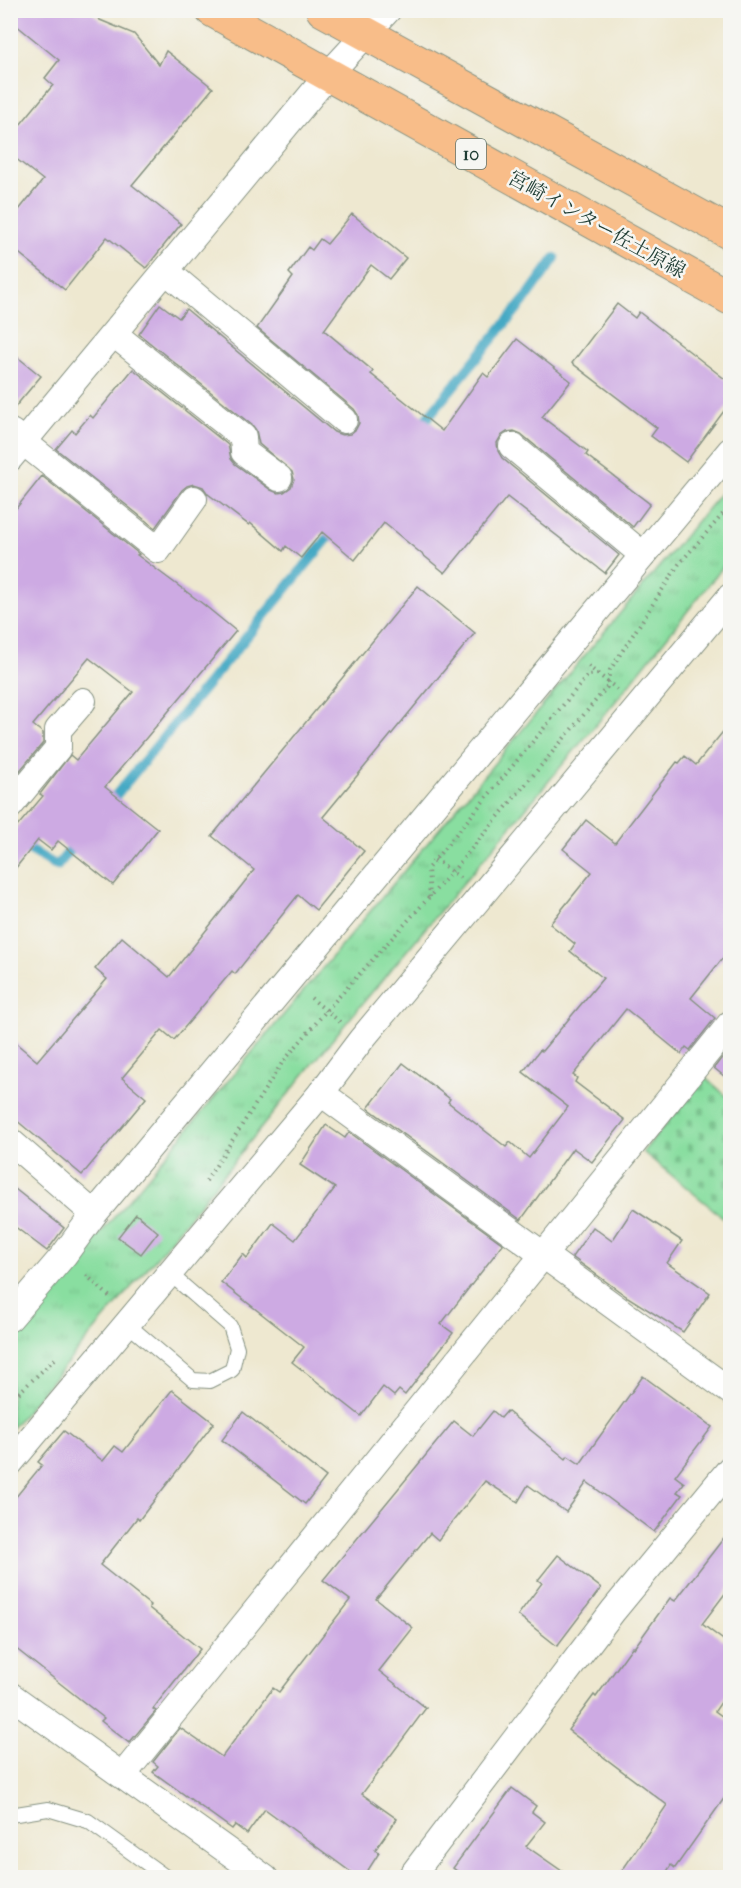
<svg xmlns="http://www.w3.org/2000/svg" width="741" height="1888" viewBox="0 0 741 1888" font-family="'IM FELL French Canon','Noto Serif JP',serif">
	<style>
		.cemetery { fill: url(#cemetery-stones); stroke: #548e6a; stroke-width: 1.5 }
		.park { fill: url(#park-tufts); stroke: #548e6a; stroke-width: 1.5 }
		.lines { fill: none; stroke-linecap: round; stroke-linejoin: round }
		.stream { stroke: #44a9c4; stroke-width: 10 }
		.building { fill: #cdaae3 }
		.lane-casing { stroke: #869282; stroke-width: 16 }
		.street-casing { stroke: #869282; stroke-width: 28 }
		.primary-casing { stroke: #869282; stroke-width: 35 }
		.path { stroke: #869282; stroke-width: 4; stroke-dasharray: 1.5 4.5; stroke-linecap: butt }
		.lane { stroke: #fff; stroke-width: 14 }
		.street { stroke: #fff; stroke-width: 26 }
		.primary { stroke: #f8bd89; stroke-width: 33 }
		.labels { text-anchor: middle; stroke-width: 5; stroke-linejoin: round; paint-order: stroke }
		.shield { fill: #f6f6f2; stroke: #60746d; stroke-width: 1.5 }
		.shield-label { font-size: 18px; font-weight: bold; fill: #1f3d34 }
		.street-label { font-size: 20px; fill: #1f3d34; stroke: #f6f6f2 }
	</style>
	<defs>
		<pattern id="cemetery-stones" width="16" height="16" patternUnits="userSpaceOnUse" patternTransform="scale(1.5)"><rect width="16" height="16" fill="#89dea0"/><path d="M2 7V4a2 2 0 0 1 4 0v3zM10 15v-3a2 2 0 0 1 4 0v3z" fill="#76bf8a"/></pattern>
		<pattern id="park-tufts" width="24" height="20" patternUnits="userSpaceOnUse" patternTransform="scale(1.5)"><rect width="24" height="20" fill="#89dea0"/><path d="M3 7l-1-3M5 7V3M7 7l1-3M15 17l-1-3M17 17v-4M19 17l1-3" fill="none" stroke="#76bf8a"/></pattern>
	</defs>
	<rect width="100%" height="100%" fill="#f6f6f2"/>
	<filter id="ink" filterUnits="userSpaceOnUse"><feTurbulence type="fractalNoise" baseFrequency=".0167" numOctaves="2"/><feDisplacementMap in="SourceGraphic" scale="12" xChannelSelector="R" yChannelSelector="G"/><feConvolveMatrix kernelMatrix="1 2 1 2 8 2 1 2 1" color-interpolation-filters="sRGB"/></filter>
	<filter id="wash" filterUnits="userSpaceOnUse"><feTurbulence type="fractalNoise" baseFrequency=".008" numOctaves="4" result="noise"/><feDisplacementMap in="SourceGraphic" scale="24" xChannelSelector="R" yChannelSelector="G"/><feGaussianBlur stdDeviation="1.35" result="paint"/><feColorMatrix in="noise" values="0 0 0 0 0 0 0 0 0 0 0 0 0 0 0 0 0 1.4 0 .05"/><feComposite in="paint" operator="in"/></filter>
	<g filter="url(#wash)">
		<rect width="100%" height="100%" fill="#eee8d0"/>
		<path class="cemetery" d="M 704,1077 L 730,1099 L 730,1223 L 643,1152 Z"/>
		<path class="park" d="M 730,482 L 730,558 L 615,702 L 337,1034 L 156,1258 L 11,1429 L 11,1340 Z"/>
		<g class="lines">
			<g class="stream">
				<path d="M 418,429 L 527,297 L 555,258"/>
				<path d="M 107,806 L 338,526"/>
				<path d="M 18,843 L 57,866 L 78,841"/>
			</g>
		</g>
		<g id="blocks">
			<g class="building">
				<path d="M 10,10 L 89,10 L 100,20 L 134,34 L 159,65 L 166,51 L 213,88 L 132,185 L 181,224 L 146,268 L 107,237 L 65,290 L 10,246 L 10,221 L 43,180 L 10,154 L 10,137 L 53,85 L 45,78 L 59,60 L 10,20 Z"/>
				<path d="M 352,214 L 406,258 L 389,279 L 371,265 L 324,330 L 373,371 L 371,374 L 442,431 L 483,373 L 488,377 L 517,339 L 571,381 L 542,417 L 588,452 L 586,455 L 650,504 L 633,527 L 521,434 L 514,431 L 507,432 L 501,436 L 497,443 L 498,451 L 502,458 L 619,555 L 605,573 L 507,497 L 445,573 L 384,523 L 355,560 L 322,532 L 301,558 L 286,546 L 283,551 L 250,523 L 249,525 L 208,494 L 203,487 L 194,484 L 187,486 L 182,490 L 155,528 L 56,449 L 72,430 L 75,433 L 90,415 L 93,418 L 133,369 L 228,445 L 231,459 L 235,464 L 271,490 L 278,493 L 284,492 L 291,487 L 294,479 L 292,472 L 259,444 L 256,430 L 253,426 L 139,334 L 160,304 L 179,318 L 186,309 L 334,432 L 342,435 L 350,434 L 356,429 L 359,423 L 358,415 L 354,409 L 257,328 L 293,277 L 289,273 L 308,247 L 312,250 L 320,239 L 327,244 Z"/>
				<path d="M 617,304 L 635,318 L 639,312 L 730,383 L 730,403 L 686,462 L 651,436 L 657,428 L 572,363 Z"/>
				<path d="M 10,351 L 41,376 L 10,413 Z"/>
				<path d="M 42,476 L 139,554 L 137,555 L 203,604 L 236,631 L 105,787 L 158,829 L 113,885 L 58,841 L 51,850 L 38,840 L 10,875 L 10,835 L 43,796 L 40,794 L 70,755 L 76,760 L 133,692 L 89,658 L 33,725 L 43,733 L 43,743 L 17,774 L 10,769 L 10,516 Z"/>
				<path d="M 418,586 L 475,633 L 323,817 L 364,851 L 316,910 L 298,895 L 235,974 L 232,971 L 174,1040 L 162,1030 L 122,1078 L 146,1098 L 82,1175 L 10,1115 L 10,1038 L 37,1061 L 107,979 L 95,969 L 122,937 L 169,977 L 254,870 L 212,836 Z"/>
				<path d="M 730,723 L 730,949 L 691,998 L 715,1018 L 690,1050 L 686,1047 L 681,1054 L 626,1009 L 573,1075 L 577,1078 L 575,1082 L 625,1120 L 592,1162 L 573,1148 L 521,1220 L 368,1108 L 403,1063 L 450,1099 L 448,1102 L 506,1147 L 510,1142 L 529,1158 L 568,1107 L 523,1072 L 540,1050 L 542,1051 L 603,978 L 570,951 L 575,944 L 550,924 L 592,872 L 563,849 L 586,820 L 615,843 L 677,762 L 679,763 L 685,756 L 696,765 Z"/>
				<path d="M 730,1047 L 730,1081 L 714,1068 Z"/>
				<path d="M 326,1125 L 345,1138 L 349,1132 L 503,1244 L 441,1324 L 453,1333 L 405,1395 L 399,1390 L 394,1396 L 383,1387 L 361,1416 L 292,1362 L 304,1347 L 221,1282 L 243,1254 L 247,1258 L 273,1223 L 295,1240 L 335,1188 L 300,1165 Z"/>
				<path d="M 10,1185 L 64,1228 L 47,1251 L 10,1223 Z"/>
				<path d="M 633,1209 L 682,1241 L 667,1263 L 710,1293 L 683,1332 L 626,1296 L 572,1257 L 593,1227 L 612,1241 Z"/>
				<path d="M 136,1214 L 158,1232 L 141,1254 L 118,1237 Z"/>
				<path d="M 643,1376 L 712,1427 L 675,1476 L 684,1483 L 677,1492 L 682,1495 L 654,1532 L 587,1482 L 566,1512 L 528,1485 L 518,1502 L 485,1481 L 438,1540 L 430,1533 L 376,1599 L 413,1628 L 379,1671 L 426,1708 L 362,1794 L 397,1819 L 375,1850 L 379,1853 L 363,1878 L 359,1878 L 265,1809 L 247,1834 L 235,1825 L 232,1829 L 153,1772 L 158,1766 L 153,1762 L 180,1728 L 222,1757 L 273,1688 L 279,1692 L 350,1600 L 323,1580 L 454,1421 L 473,1436 L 493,1411 L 501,1418 L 507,1411 L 566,1459 L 568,1456 L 580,1464 Z"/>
				<path d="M 172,1390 L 214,1423 L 139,1520 L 137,1518 L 100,1565 L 150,1605 L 149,1608 L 200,1649 L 159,1701 L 153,1709 L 156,1711 L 129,1743 L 101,1721 L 104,1718 L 10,1644 L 10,1504 L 42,1465 L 38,1462 L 64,1431 L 103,1461 L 115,1446 L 123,1452 Z"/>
				<path d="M 243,1412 L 326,1477 L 305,1504 L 222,1440 Z"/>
				<path d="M 730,1530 L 730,1587 L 702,1624 L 730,1645 L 730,1689 L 715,1711 L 730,1722 L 730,1790 L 675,1868 L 671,1865 L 663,1878 L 617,1878 L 667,1805 L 568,1730 L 594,1695 L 596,1697 L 632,1647 L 634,1648 L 670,1598 L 675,1601 Z"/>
				<path d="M 558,1555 L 601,1588 L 557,1646 L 518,1615 L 542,1583 L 538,1580 Z"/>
				<path d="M 512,1788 L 536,1806 L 532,1812 L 545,1822 L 526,1846 L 572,1878 L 466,1878 L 453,1868 Z"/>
			</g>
		</g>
	</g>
	<g filter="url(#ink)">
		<use href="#blocks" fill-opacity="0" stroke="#869282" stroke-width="1.5"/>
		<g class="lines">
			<g class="lane-casing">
				<g id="lane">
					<path d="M 126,1323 L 193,1380 L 210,1381 L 232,1370 L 237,1348 L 230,1326 L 169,1273"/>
					<path d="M 10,1815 L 48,1809 L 88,1821 L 167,1878"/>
				</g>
			</g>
			<g class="street-casing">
				<g id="street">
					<path d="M 166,271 L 344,420"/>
					<path d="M 114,334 L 243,437 L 244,452 L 279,478"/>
					<path d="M 11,432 L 158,550 L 194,499"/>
					<path d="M 512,446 L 643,555"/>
					<path d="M 10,458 L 328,75 L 388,10"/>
					<path d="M 10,806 L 58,748 L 58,730 L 83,701"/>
					<path d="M 321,1093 L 730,1391"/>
					<path d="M 10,1141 L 94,1214"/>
					<path d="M 10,1318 L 64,1255 L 94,1214 L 730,451"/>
					<path d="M 10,1463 L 321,1093 L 361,1040 L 730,597"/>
					<path d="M 10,1695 L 265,1878"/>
					<path d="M 123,1775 L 730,1024"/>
					<path d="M 410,1878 L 613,1611 L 730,1469"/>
				</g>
			</g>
			<g class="primary-casing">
				<g id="primary">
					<path d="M 212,10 L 730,298"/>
					<path d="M 323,10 L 730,233"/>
				</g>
			</g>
			<g class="path">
				<path d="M 588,666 L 617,689"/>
				<path d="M 435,859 L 460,878"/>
				<path d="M 430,897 L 428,868 L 588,675 L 599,674"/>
				<path d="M 311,998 L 340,1022"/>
				<path d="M 206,1181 L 282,1063 L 326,1011 L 452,872 L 607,687 L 610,670 L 679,564 L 730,506"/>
				<path d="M 86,1275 L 111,1298"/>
				<path d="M 10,1401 L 56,1358"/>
			</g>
			<use href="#lane" class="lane"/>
			<use href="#street" class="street"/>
			<use href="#primary" class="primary"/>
		</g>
	</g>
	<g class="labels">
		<rect class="shield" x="456" y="139" width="30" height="30" rx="4.5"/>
		<g class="shield-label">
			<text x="471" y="160">10</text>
		</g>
		<g class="street-label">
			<text transform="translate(597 224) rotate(29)" y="7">宮崎インター佐土原線</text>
		</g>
	</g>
	<rect width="741" height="1888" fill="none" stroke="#f6f6f2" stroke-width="36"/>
</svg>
